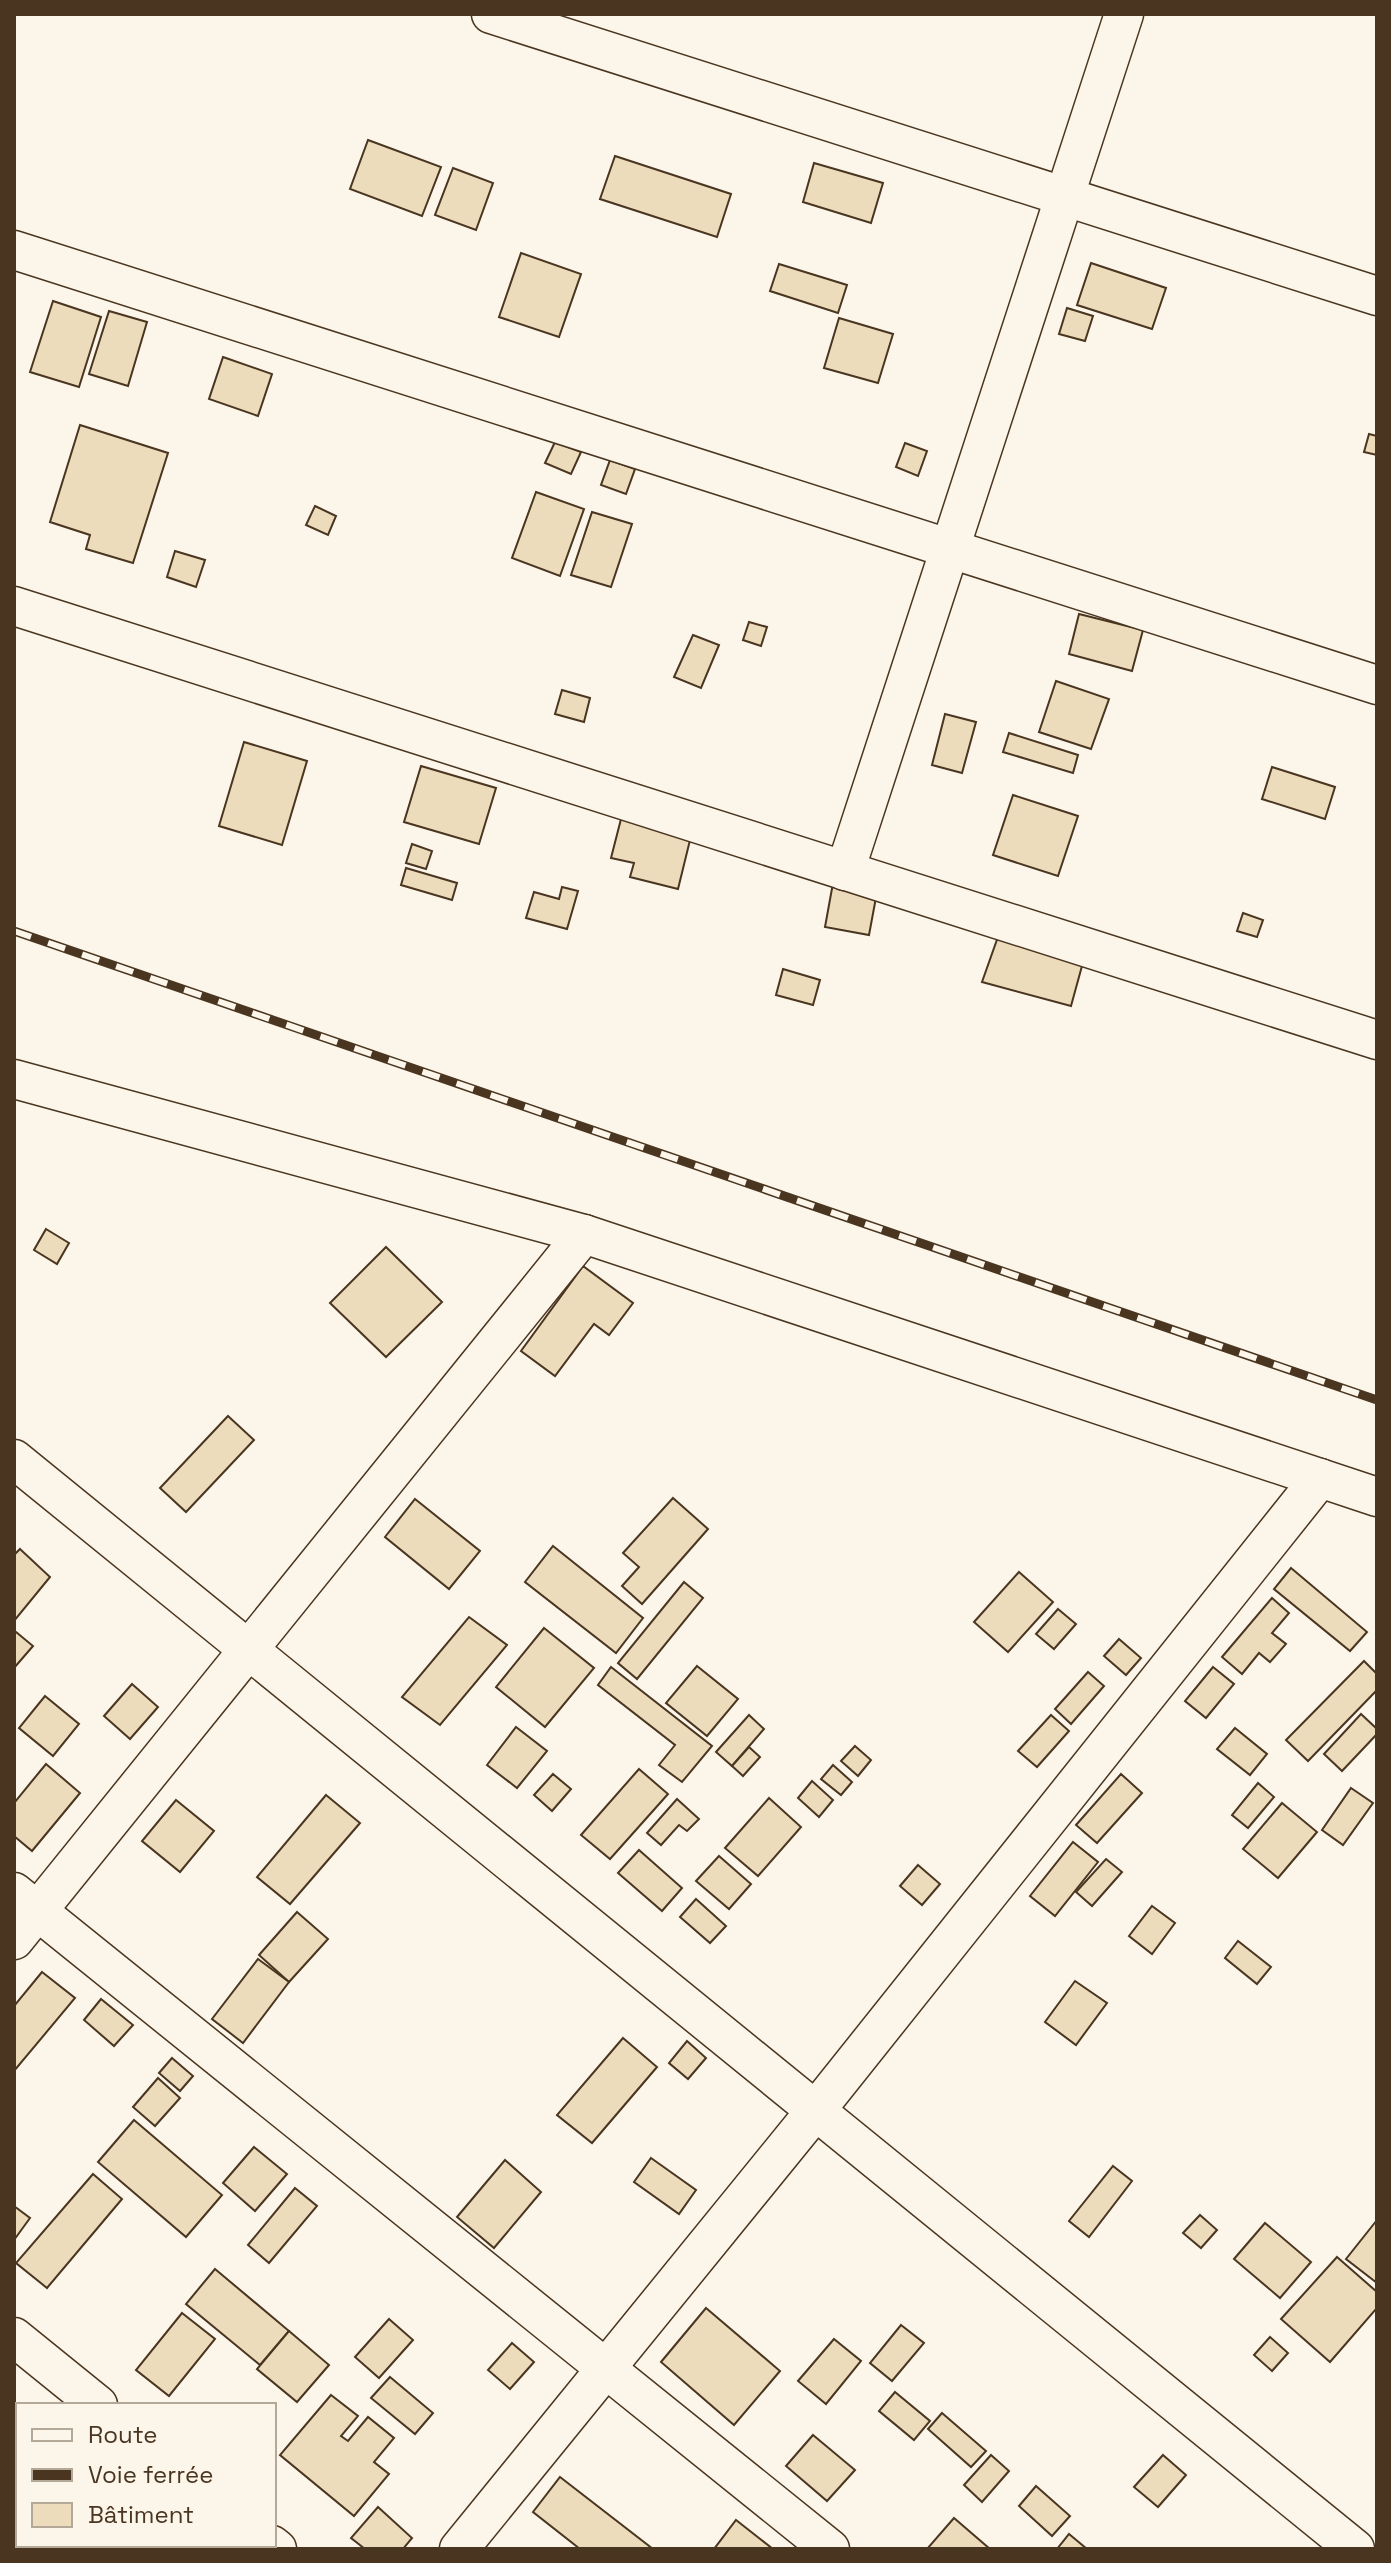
<svg xmlns="http://www.w3.org/2000/svg" width="1391" height="2563" viewBox="0 0 1391 2563" font-family="'Space Grotesk',sans-serif">
	<style>
		.building { fill: #ecdcbc; stroke: #4a3520; stroke-width: 2 }
		.lines { fill: none; stroke-linecap: round; stroke-linejoin: round }
		.street-casing { stroke: #4a3520; stroke-width: 41 }
		.street { stroke: #fbf6e9; stroke-width: 38 }
		.rail-casing { stroke: #4a3520; stroke-width: 9 }
		.rail { stroke: #fbf6e9; stroke-width: 6; stroke-dasharray: 18; stroke-linecap: butt }
	</style>
	<rect width="100%" height="100%" fill="#fbf6e9"/>
	<g class="building">
		<path d="M 368,140 L 441,167 L 422,216 L 350,189 Z"/>
		<path d="M 615,156 L 731,194 L 717,237 L 600,199 Z"/>
		<path d="M 814,163 L 883,183 L 871,223 L 803,202 Z"/>
		<path d="M 453,168 L 493,183 L 476,230 L 435,215 Z"/>
		<path d="M 521,253 L 581,274 L 559,337 L 499,317 Z"/>
		<path d="M 1091,263 L 1166,288 L 1152,329 L 1077,305 Z"/>
		<path d="M 779,264 L 847,285 L 838,313 L 770,291 Z"/>
		<path d="M 53,301 L 101,317 L 79,387 L 30,372 Z"/>
		<path d="M 1067,308 L 1093,316 L 1085,341 L 1059,334 Z"/>
		<path d="M 109,311 L 147,322 L 128,386 L 89,374 Z"/>
		<path d="M 839,318 L 893,334 L 878,383 L 824,368 Z"/>
		<path d="M 223,357 L 272,374 L 258,416 L 209,399 Z"/>
		<path d="M 80,425 L 168,453 L 133,563 L 86,549 L 90,535 L 50,522 Z"/>
		<path d="M 1369,434 L 1377,436 L 1377,455 L 1364,452 Z"/>
		<path d="M 555,442 L 581,452 L 571,474 L 545,463 Z"/>
		<path d="M 905,443 L 927,451 L 918,476 L 896,467 Z"/>
		<path d="M 610,460 L 635,469 L 626,494 L 601,485 Z"/>
		<path d="M 536,492 L 584,509 L 560,576 L 512,558 Z"/>
		<path d="M 315,506 L 336,516 L 328,535 L 306,525 Z"/>
		<path d="M 592,512 L 632,524 L 611,587 L 571,575 Z"/>
		<path d="M 175,551 L 205,560 L 196,587 L 167,577 Z"/>
		<path d="M 1079,614 L 1143,630 L 1132,671 L 1069,654 Z"/>
		<path d="M 749,622 L 767,627 L 761,646 L 743,640 Z"/>
		<path d="M 693,635 L 719,645 L 701,688 L 674,677 Z"/>
		<path d="M 1056,681 L 1109,699 L 1091,749 L 1039,732 Z"/>
		<path d="M 562,690 L 590,698 L 584,722 L 555,714 Z"/>
		<path d="M 945,714 L 976,722 L 962,773 L 932,765 Z"/>
		<path d="M 1009,733 L 1078,755 L 1073,773 L 1003,752 Z"/>
		<path d="M 244,742 L 307,761 L 282,845 L 219,826 Z"/>
		<path d="M 421,766 L 496,788 L 479,844 L 404,822 Z"/>
		<path d="M 1272,767 L 1335,787 L 1325,819 L 1262,799 Z"/>
		<path d="M 1013,795 L 1078,816 L 1058,876 L 993,855 Z"/>
		<path d="M 621,819 L 691,836 L 678,889 L 630,877 L 634,863 L 611,858 Z"/>
		<path d="M 412,844 L 432,851 L 426,869 L 406,863 Z"/>
		<path d="M 406,868 L 457,883 L 452,900 L 401,885 Z"/>
		<path d="M 833,883 L 877,892 L 869,935 L 825,927 Z"/>
		<path d="M 562,887 L 578,891 L 567,929 L 526,918 L 534,892 L 559,899 Z"/>
		<path d="M 1243,913 L 1263,920 L 1257,937 L 1237,931 Z"/>
		<path d="M 999,934 L 1085,955 L 1071,1006 L 982,982 Z"/>
		<path d="M 783,969 L 820,980 L 813,1005 L 776,995 Z"/>
		<path d="M 46,1229 L 69,1243 L 57,1264 L 34,1250 Z"/>
		<path d="M 386,1247 L 442,1302 L 386,1357 L 330,1303 Z"/>
		<path d="M 583,1266 L 633,1303 L 609,1335 L 594,1324 L 555,1376 L 521,1351 Z"/>
		<path d="M 228,1416 L 254,1440 L 186,1512 L 160,1488 Z"/>
		<path d="M 673,1498 L 708,1529 L 642,1604 L 622,1586 L 639,1567 L 623,1553 Z"/>
		<path d="M 415,1499 L 480,1551 L 449,1589 L 385,1537 Z"/>
		<path d="M 553,1546 L 643,1618 L 616,1653 L 525,1582 Z"/>
		<path d="M 20,1549 L 50,1577 L 14,1621 L 14,1555 Z"/>
		<path d="M 1291,1568 L 1367,1632 L 1350,1651 L 1274,1589 Z"/>
		<path d="M 1019,1572 L 1053,1602 L 1008,1652 L 974,1622 Z"/>
		<path d="M 684,1582 L 703,1598 L 637,1679 L 618,1663 Z"/>
		<path d="M 1272,1598 L 1289,1613 L 1272,1633 L 1286,1644 L 1270,1662 L 1259,1653 L 1242,1674 L 1222,1657 Z"/>
		<path d="M 1058,1609 L 1076,1624 L 1054,1649 L 1036,1634 Z"/>
		<path d="M 469,1617 L 507,1645 L 440,1725 L 402,1697 Z"/>
		<path d="M 544,1628 L 594,1668 L 545,1727 L 496,1687 Z"/>
		<path d="M 16,1632 L 33,1646 L 14,1668 L 14,1635 Z"/>
		<path d="M 1119,1639 L 1141,1658 L 1126,1675 L 1104,1656 Z"/>
		<path d="M 1364,1661 L 1377,1674 L 1377,1690 L 1308,1761 L 1286,1740 Z"/>
		<path d="M 697,1666 L 738,1699 L 707,1736 L 666,1703 Z"/>
		<path d="M 611,1667 L 712,1746 L 682,1782 L 659,1765 L 675,1745 L 598,1685 Z"/>
		<path d="M 1213,1667 L 1234,1684 L 1206,1718 L 1185,1701 Z"/>
		<path d="M 1088,1672 L 1104,1686 L 1071,1724 L 1055,1709 Z"/>
		<path d="M 132,1684 L 158,1707 L 130,1739 L 104,1716 Z"/>
		<path d="M 45,1696 L 79,1724 L 53,1756 L 19,1728 Z"/>
		<path d="M 1361,1714 L 1377,1729 L 1377,1734 L 1342,1771 L 1324,1754 Z"/>
		<path d="M 749,1715 L 764,1729 L 732,1766 L 716,1752 Z"/>
		<path d="M 1051,1715 L 1069,1731 L 1037,1767 L 1018,1751 Z"/>
		<path d="M 516,1727 L 547,1751 L 517,1788 L 487,1765 Z"/>
		<path d="M 1235,1728 L 1267,1754 L 1250,1775 L 1217,1749 Z"/>
		<path d="M 855,1746 L 871,1760 L 858,1776 L 841,1761 Z"/>
		<path d="M 749,1747 L 760,1757 L 743,1776 L 732,1766 Z"/>
		<path d="M 46,1764 L 80,1793 L 32,1851 L 14,1836 L 14,1803 Z"/>
		<path d="M 833,1765 L 852,1782 L 841,1795 L 821,1779 Z"/>
		<path d="M 639,1769 L 668,1794 L 610,1859 L 581,1835 Z"/>
		<path d="M 553,1774 L 571,1789 L 552,1811 L 534,1795 Z"/>
		<path d="M 1121,1774 L 1142,1793 L 1097,1843 L 1076,1825 Z"/>
		<path d="M 812,1781 L 833,1800 L 819,1817 L 798,1798 Z"/>
		<path d="M 1258,1783 L 1274,1797 L 1248,1828 L 1232,1815 Z"/>
		<path d="M 1351,1788 L 1373,1803 L 1343,1845 L 1322,1830 Z"/>
		<path d="M 326,1795 L 360,1823 L 290,1904 L 257,1877 Z"/>
		<path d="M 769,1798 L 801,1827 L 758,1876 L 725,1848 Z"/>
		<path d="M 677,1799 L 699,1819 L 687,1831 L 679,1825 L 661,1845 L 647,1833 Z"/>
		<path d="M 176,1800 L 214,1831 L 180,1872 L 142,1841 Z"/>
		<path d="M 1282,1803 L 1317,1832 L 1278,1878 L 1243,1849 Z"/>
		<path d="M 1073,1842 L 1098,1862 L 1055,1916 L 1030,1896 Z"/>
		<path d="M 639,1850 L 682,1888 L 662,1911 L 618,1873 Z"/>
		<path d="M 719,1856 L 751,1884 L 729,1909 L 696,1881 Z"/>
		<path d="M 1106,1859 L 1122,1872 L 1092,1906 L 1076,1892 Z"/>
		<path d="M 918,1865 L 940,1884 L 922,1905 L 900,1886 Z"/>
		<path d="M 696,1899 L 726,1926 L 710,1943 L 680,1917 Z"/>
		<path d="M 1152,1906 L 1175,1923 L 1152,1954 L 1129,1936 Z"/>
		<path d="M 297,1912 L 328,1939 L 289,1982 L 259,1955 Z"/>
		<path d="M 1238,1941 L 1271,1967 L 1257,1984 L 1225,1958 Z"/>
		<path d="M 258,1959 L 289,1982 L 243,2043 L 212,2019 Z"/>
		<path d="M 42,1972 L 75,1998 L 14,2071 L 14,2006 Z"/>
		<path d="M 1075,1981 L 1107,2003 L 1076,2045 L 1045,2022 Z"/>
		<path d="M 101,1999 L 133,2025 L 114,2046 L 84,2020 Z"/>
		<path d="M 623,2038 L 657,2067 L 592,2143 L 557,2115 Z"/>
		<path d="M 687,2041 L 706,2058 L 688,2079 L 669,2063 Z"/>
		<path d="M 172,2058 L 193,2076 L 180,2091 L 159,2073 Z"/>
		<path d="M 158,2078 L 180,2098 L 155,2126 L 133,2107 Z"/>
		<path d="M 134,2120 L 222,2195 L 186,2237 L 98,2162 Z"/>
		<path d="M 254,2147 L 287,2174 L 255,2211 L 223,2183 Z"/>
		<path d="M 651,2158 L 696,2190 L 679,2214 L 634,2182 Z"/>
		<path d="M 505,2160 L 541,2192 L 494,2248 L 457,2217 Z"/>
		<path d="M 1113,2166 L 1132,2181 L 1089,2237 L 1069,2221 Z"/>
		<path d="M 93,2174 L 122,2199 L 47,2288 L 16,2263 Z"/>
		<path d="M 295,2188 L 317,2206 L 269,2263 L 248,2245 Z"/>
		<path d="M 14,2206 L 30,2218 L 14,2240 Z"/>
		<path d="M 1200,2215 L 1217,2230 L 1201,2248 L 1183,2233 Z"/>
		<path d="M 1377,2220 L 1377,2283 L 1346,2259 Z"/>
		<path d="M 1265,2223 L 1311,2262 L 1280,2298 L 1234,2259 Z"/>
		<path d="M 1337,2257 L 1377,2292 L 1377,2308 L 1330,2362 L 1281,2319 Z"/>
		<path d="M 215,2269 L 289,2331 L 260,2365 L 186,2304 Z"/>
		<path d="M 706,2308 L 780,2371 L 734,2425 L 661,2362 Z"/>
		<path d="M 182,2313 L 215,2339 L 169,2396 L 136,2370 Z"/>
		<path d="M 389,2319 L 413,2340 L 379,2378 L 355,2357 Z"/>
		<path d="M 901,2325 L 924,2343 L 892,2381 L 870,2363 Z"/>
		<path d="M 289,2331 L 329,2365 L 297,2402 L 257,2369 Z"/>
		<path d="M 1270,2337 L 1288,2353 L 1272,2371 L 1254,2355 Z"/>
		<path d="M 834,2339 L 861,2361 L 826,2404 L 798,2381 Z"/>
		<path d="M 512,2343 L 534,2362 L 510,2389 L 488,2370 Z"/>
		<path d="M 390,2377 L 433,2413 L 415,2434 L 371,2398 Z"/>
		<path d="M 895,2392 L 930,2421 L 914,2440 L 879,2411 Z"/>
		<path d="M 331,2395 L 358,2416 L 341,2436 L 348,2441 L 368,2417 L 394,2438 L 374,2462 L 389,2474 L 354,2516 L 280,2455 Z"/>
		<path d="M 942,2413 L 986,2451 L 971,2467 L 928,2429 Z"/>
		<path d="M 813,2435 L 855,2470 L 827,2501 L 786,2466 Z"/>
		<path d="M 14,2451 L 18,2455 L 18,2487 L 14,2492 Z"/>
		<path d="M 991,2455 L 1009,2471 L 982,2502 L 964,2485 Z"/>
		<path d="M 1163,2455 L 1186,2475 L 1158,2507 L 1134,2487 Z"/>
		<path d="M 560,2477 L 653,2549 L 580,2549 L 533,2512 Z"/>
		<path d="M 1036,2486 L 1070,2516 L 1052,2536 L 1019,2506 Z"/>
		<path d="M 378,2507 L 412,2538 L 403,2549 L 365,2549 L 351,2538 Z"/>
		<path d="M 954,2518 L 990,2549 L 927,2549 Z"/>
		<path d="M 736,2520 L 773,2549 L 714,2549 Z"/>
		<path d="M 1069,2534 L 1087,2549 L 1057,2549 Z"/>
		<path d="M 47,2545 L 110,2545 L 106,2549 L 52,2549 Z"/>
		<path d="M 198,2545 L 239,2545 L 236,2549 L 195,2549 Z"/>
	</g>
	<g class="lines">
		<g class="street-casing">
			<g id="street">
				<path d="M 491,14 L 1377,296"/>
				<path d="M 14,250 L 1377,685"/>
				<path d="M 14,606 L 1377,1040"/>
				<path d="M 845,871 L 1124,14"/>
				<path d="M 14,1079 L 584,1234 L 1377,1497"/>
				<path d="M 14,1459 L 1355,2549"/>
				<path d="M 14,1892 L 830,2549"/>
				<path d="M 14,1940 L 584,1234"/>
				<path d="M 14,2337 L 98,2405"/>
				<path d="M 272,2545 L 277,2549"/>
				<path d="M 459,2549 L 816,2110 L 1320,1478"/>
			</g>
		</g>
		<use href="#street" class="street"/>
		<g class="rail-casing">
			<path id="rail" d="M 14,931 L 1377,1400"/>
		</g>
		<use href="#rail" class="rail"/>
	</g>
	<rect width="1391" height="2563" fill="none" stroke="#4a3520" stroke-width="32"/>
	<rect x="16" y="2403" width="260" height="144" fill="#fbf6e9" stroke="#b4a999" stroke-width="2"/>
	<rect x="32" y="2429" width="40" height="12" fill="#fbf6e9" stroke="#b4a999" stroke-width="2"/>
	<text x="88" y="2443" font-size="24" fill="#4a3520">Route</text>
	<rect x="32" y="2469" width="40" height="12" fill="#4a3520" stroke="#b4a999" stroke-width="2"/>
	<text x="88" y="2483" font-size="24" fill="#4a3520">Voie ferrée</text>
	<rect x="32" y="2503" width="40" height="24" fill="#ecdcbc" stroke="#b4a999" stroke-width="2"/>
	<text x="88" y="2523" font-size="24" fill="#4a3520">Bâtiment</text>
</svg>
